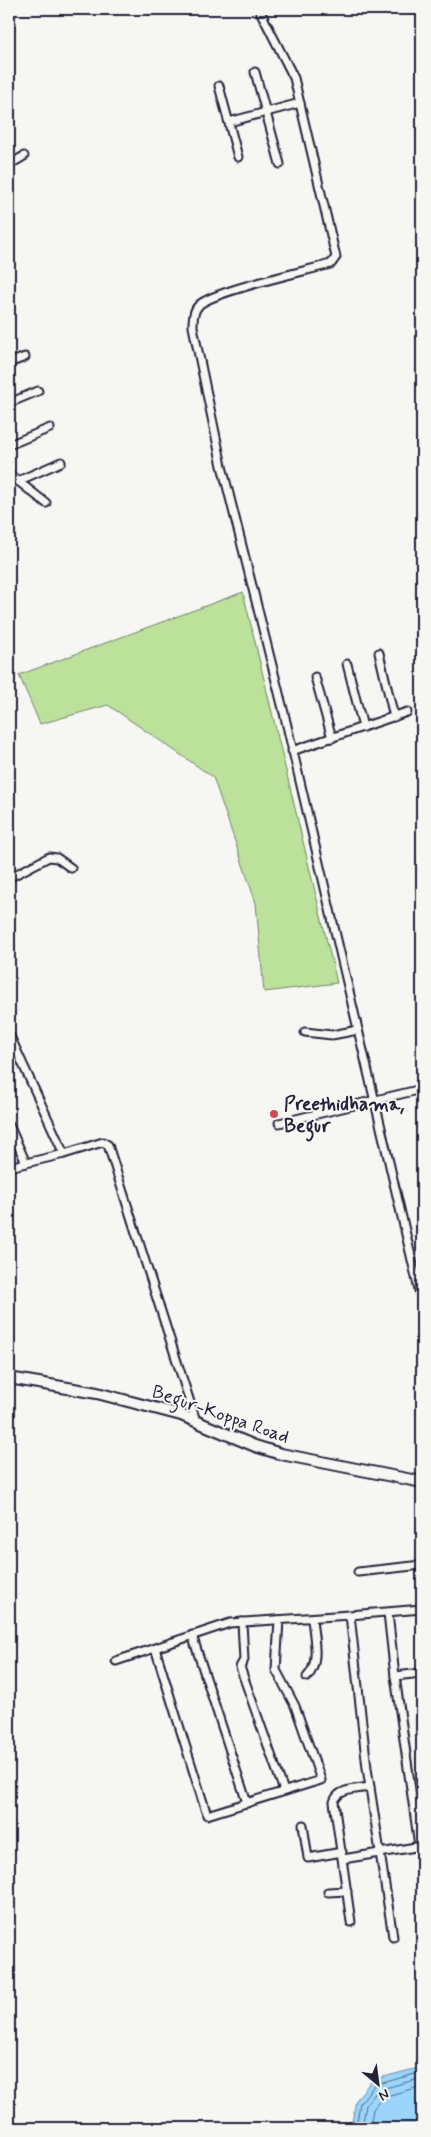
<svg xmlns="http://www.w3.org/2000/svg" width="431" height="2137" viewBox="0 0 431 2137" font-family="Mynerve,sans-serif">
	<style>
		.green { fill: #bce19b; stroke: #6f826b }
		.water { fill: #9bd5fb; stroke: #6b8dae }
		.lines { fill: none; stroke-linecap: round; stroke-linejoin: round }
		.shore { stroke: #526a88; stroke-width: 1 }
		.street-casing { stroke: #22223b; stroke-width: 11 }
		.secondary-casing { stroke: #22223b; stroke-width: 14 }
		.street { stroke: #f6f6f2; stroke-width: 7 }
		.secondary { stroke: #f6f6f2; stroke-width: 10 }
		.poi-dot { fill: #d1495b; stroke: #f6f6f2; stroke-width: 2 }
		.labels { text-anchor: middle; stroke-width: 4; stroke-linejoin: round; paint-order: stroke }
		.poi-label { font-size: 19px; font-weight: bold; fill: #22223b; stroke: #f6f6f2; text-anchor: start }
		.street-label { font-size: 19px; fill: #22223b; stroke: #f6f6f2 }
	</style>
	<rect width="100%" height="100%" fill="#f6f6f2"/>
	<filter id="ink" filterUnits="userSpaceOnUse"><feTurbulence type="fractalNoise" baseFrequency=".02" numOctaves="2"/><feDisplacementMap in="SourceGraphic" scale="10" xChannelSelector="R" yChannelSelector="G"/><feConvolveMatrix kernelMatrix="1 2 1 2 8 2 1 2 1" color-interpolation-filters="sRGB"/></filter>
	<g filter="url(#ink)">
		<path class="green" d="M 243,592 L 337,983 L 264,992 L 256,903 L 213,777 L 108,705 L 40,724 L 19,675 Z"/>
		<path class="water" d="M 422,2067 L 422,2128 L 351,2128 L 356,2100 L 372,2080 Z"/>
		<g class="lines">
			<g class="shore">
				<path d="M 356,2128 L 360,2103 L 375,2085 L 422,2072"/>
				<path d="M 362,2128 L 366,2105 L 378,2090 L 422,2078"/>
				<path d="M 370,2128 L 373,2109 L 383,2097 L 422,2086"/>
			</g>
			<g class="street-casing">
				<g id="street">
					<path d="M 259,9 L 294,78 L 336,257 L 331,264 C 305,271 214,291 199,305 C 193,311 193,319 193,327 L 222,466 L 284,713 L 422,1303"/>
					<path d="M 255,72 L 280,164"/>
					<path d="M 219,86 L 238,157"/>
					<path d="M 229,122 L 300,103"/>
					<path d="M 9,165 L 24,156"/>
					<path d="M 9,363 L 25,357"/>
					<path d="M 9,403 L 38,391"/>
					<path d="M 9,445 L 50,428"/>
					<path d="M 9,474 L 46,503"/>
					<path d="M 18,481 L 61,462"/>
					<path d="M 379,653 L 394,717"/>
					<path d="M 347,664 L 363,727"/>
					<path d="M 315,677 L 332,738"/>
					<path d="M 292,751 L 407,712"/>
					<path d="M 9,878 L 49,857 L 57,858 L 71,868"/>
					<path d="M 305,1032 L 332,1035 L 358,1030"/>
					<path d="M 9,1034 L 64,1154"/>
					<path d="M 279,1123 L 422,1089"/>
					<path d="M 9,1125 L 26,1163"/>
					<path d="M 9,1167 L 64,1154 L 103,1142 L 108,1145 L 196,1421"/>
					<path d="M 358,1572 L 422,1565"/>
					<path d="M 388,1613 L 395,1676 L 422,1673"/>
					<path d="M 242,1622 L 244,1660 L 240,1667 L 284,1791"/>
					<path d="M 192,1635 L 247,1803"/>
					<path d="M 155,1648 L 207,1815 L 321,1780 L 295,1706 L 276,1670 L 279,1620"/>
					<path d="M 116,1661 L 230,1623 L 350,1615"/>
					<path d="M 395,1676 L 422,1867"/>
					<path d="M 307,1677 C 321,1663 313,1635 312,1618"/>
					<path d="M 303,1825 L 308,1858 L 342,1852"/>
					<path d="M 343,1859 L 422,1846"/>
					<path d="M 328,1892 L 347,1891"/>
					<path d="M 351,1922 L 334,1802 C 338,1788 358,1789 370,1787"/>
					<path d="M 393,1937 L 367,1768 L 350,1615 L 422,1609"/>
				</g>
			</g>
			<g class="secondary-casing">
				<path id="secondary" d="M 9,1378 L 97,1393 L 181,1415 L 255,1446 L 281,1454 L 422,1482"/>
			</g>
			<use href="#street" class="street"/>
			<use href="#secondary" class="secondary"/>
		</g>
	</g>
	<circle class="poi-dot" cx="274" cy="1114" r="5"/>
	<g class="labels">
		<g class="poi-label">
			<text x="284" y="1110">Preethidhama,<tspan x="284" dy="22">Begur</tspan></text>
		</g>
		<g class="street-label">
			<text transform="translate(221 1413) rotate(19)" y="7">Begur-Koppa Road</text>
		</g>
	</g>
	<rect width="431" height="2137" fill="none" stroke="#f6f6f2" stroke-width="30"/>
	<rect x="15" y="15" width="401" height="2107" fill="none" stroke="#22223b" stroke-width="2" filter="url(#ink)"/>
	<g transform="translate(378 2084) rotate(151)" stroke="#f6f6f2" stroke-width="4" paint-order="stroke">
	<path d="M0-4L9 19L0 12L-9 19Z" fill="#22223b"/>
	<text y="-8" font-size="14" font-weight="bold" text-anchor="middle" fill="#22223b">N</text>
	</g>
</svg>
